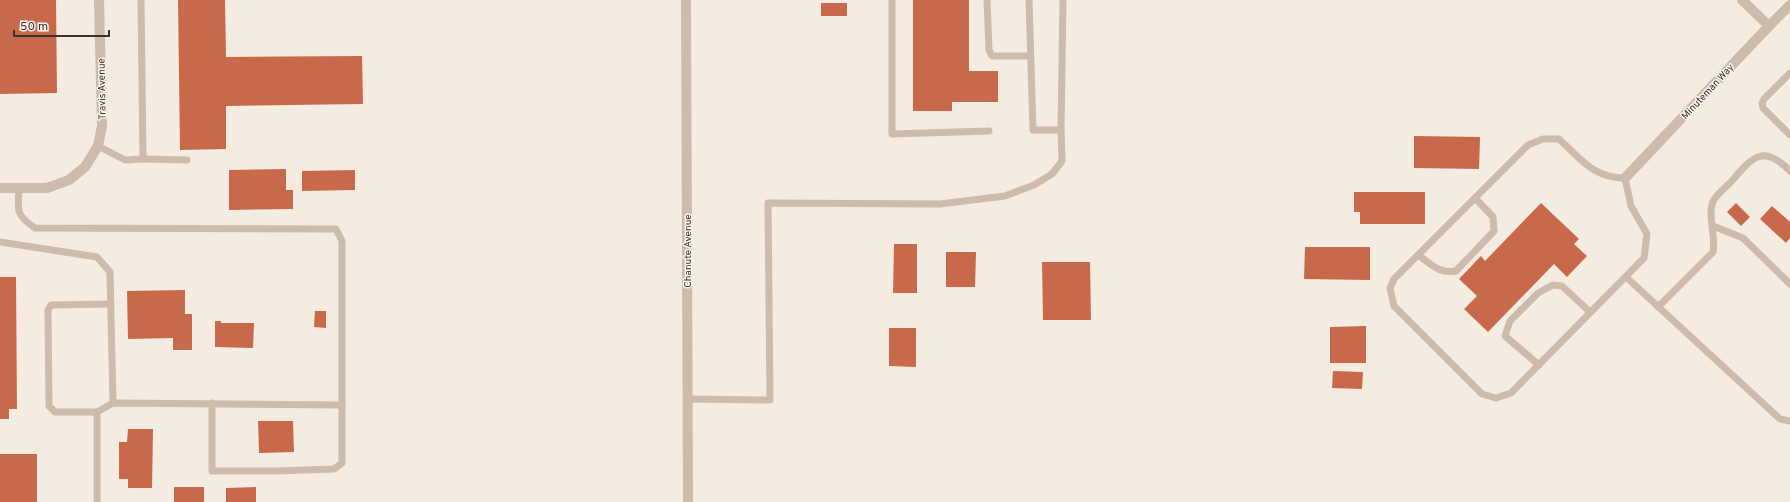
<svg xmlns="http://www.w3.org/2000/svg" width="1790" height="502" viewBox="0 0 1790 502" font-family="Overpass,sans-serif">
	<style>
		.building { fill: #c8694b }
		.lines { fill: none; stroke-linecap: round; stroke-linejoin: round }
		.lane { stroke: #cdbbac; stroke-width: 7 }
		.street { stroke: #cdbbac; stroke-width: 10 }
		.labels { text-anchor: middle; stroke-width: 3; stroke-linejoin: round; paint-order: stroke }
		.street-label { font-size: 10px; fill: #3b302b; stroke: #fbf5ee }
	</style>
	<rect width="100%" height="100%" fill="#f4ebe1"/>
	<g class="building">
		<path d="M 0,0 L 56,0 L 57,93 L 0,94 Z"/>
		<path d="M 178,0 L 225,0 L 226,57 L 362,56 L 363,104 L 226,106 L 226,149 L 180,150 Z"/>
		<path d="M 913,0 L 969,0 L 969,71 L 998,71 L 998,102 L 952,102 L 952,111 L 913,111 Z"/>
		<rect x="821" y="3" width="26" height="13"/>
		<path d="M 1414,136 L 1480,137 L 1479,169 L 1414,168 Z"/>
		<path d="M 286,169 L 286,190 L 293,190 L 293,209 L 229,210 L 229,170 Z"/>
		<path d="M 355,170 L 355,190 L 302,191 L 302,171 Z"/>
		<path d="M 1354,192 L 1425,192 L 1425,224 L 1360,224 L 1360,212 L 1354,212 Z"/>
		<path d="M 1541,203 L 1579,239 L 1574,244 L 1587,256 L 1567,277 L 1554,264 L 1488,332 L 1464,309 L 1477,296 L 1459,279 L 1481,256 L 1485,261 Z"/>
		<path d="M 1736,203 L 1750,217 L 1741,226 L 1727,212 Z"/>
		<path d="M 1772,206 L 1790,222 L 1790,238 L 1786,243 L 1760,219 Z"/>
		<path d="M 894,244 L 917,244 L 917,293 L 893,293 Z"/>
		<path d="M 1305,247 L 1370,247 L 1370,280 L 1304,279 Z"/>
		<path d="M 946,252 L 976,252 L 975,287 L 946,287 Z"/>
		<path d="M 1042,262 L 1090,262 L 1091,320 L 1043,320 Z"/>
		<path d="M 0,277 L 16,277 L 17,409 L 9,409 L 9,419 L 0,419 Z"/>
		<path d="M 185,290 L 185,314 L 192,314 L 192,350 L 173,350 L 173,338 L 128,339 L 127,291 Z"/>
		<path d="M 315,311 L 326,311 L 326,328 L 314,327 Z"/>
		<path d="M 215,321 L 221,321 L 221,323 L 254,323 L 253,348 L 215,347 Z"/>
		<path d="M 1366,326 L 1366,363 L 1330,363 L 1330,327 Z"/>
		<path d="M 889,328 L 916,328 L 916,367 L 889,366 Z"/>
		<path d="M 1333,371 L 1363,372 L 1362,389 L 1332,388 Z"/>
		<path d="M 258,421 L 293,421 L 294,452 L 259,453 Z"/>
		<path d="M 128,429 L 153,429 L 152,488 L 128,488 L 128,479 L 119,479 L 119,442 L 127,442 Z"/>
		<rect x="0" y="454" width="37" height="48"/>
		<rect x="174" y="487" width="30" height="15"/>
		<path d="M 256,487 L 256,502 L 226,502 L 226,488 Z"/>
	</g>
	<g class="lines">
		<g class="lane">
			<path d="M 892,0 L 892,134 L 989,131"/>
			<path d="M 987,0 L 989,50 L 992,56 L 1030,56"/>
			<path d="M 1029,0 L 1033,130 L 1061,130 L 1063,0"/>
			<path d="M 1790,73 L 1764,99 L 1762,103 L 1763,108 L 1790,135"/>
			<path d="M 1543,139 L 1559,139 C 1581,159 1593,178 1625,178 L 1631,206 L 1647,234 L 1644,258 L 1511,393 L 1496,398 L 1482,394 L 1394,306 L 1390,288 L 1394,279 L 1528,145 Z"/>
			<path d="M 98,146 L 125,160 L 143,159 L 141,0"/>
			<path d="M 143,159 L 187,160"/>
			<path d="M 19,188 C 18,210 15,215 35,228 L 336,229 L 342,241 L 342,405"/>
			<path d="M 1713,226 L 1743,238 L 1790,284"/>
			<path d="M 0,242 L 97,257 L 110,272 L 113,403"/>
			<path d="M 1418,255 C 1431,264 1439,274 1456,271 L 1494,231 L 1493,217 L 1475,198"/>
			<path d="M 1626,277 L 1780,419 L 1790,421"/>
			<path d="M 1658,307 L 1713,252 C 1716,236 1708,219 1712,204 C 1714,196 1725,188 1730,183 C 1751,159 1762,142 1790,171"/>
			<path d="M 1539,365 L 1505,336 L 1510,321 L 1538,293 L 1553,285 L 1562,286 L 1590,312"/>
			<path d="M 688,399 L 770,400 L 768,203 L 940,204 L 1005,196 L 1034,185 L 1052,174 L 1062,161 L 1061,130"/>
			<path d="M 97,412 L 55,412 L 49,406 L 48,310 L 51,305 L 111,304"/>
			<path d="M 97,502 L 97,412 L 113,403 L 342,405 L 342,463 L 334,469 L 275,471 L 212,471 L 212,403"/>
		</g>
		<g class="street">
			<path d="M 686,0 L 688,502"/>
			<path d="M 1742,0 L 1769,26"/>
			<path d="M 1625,178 L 1769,26 L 1790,5"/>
			<path d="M 0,188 L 47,188 L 69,180 L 85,167 L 98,146 L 102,126 L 99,0"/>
		</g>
	</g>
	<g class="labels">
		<g class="street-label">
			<text transform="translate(101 89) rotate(-91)" y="4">Travis Avenue</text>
			<text transform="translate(1707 91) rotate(-47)" y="4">Minuteman Way</text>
			<text transform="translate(687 251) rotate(-90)" y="4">Chanute Avenue</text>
		</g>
	</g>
	<path d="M14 30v6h95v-6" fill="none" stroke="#3b302b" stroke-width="2"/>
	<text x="20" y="30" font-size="12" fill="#3b302b" stroke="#fbf5ee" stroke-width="3" paint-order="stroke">50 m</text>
</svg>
